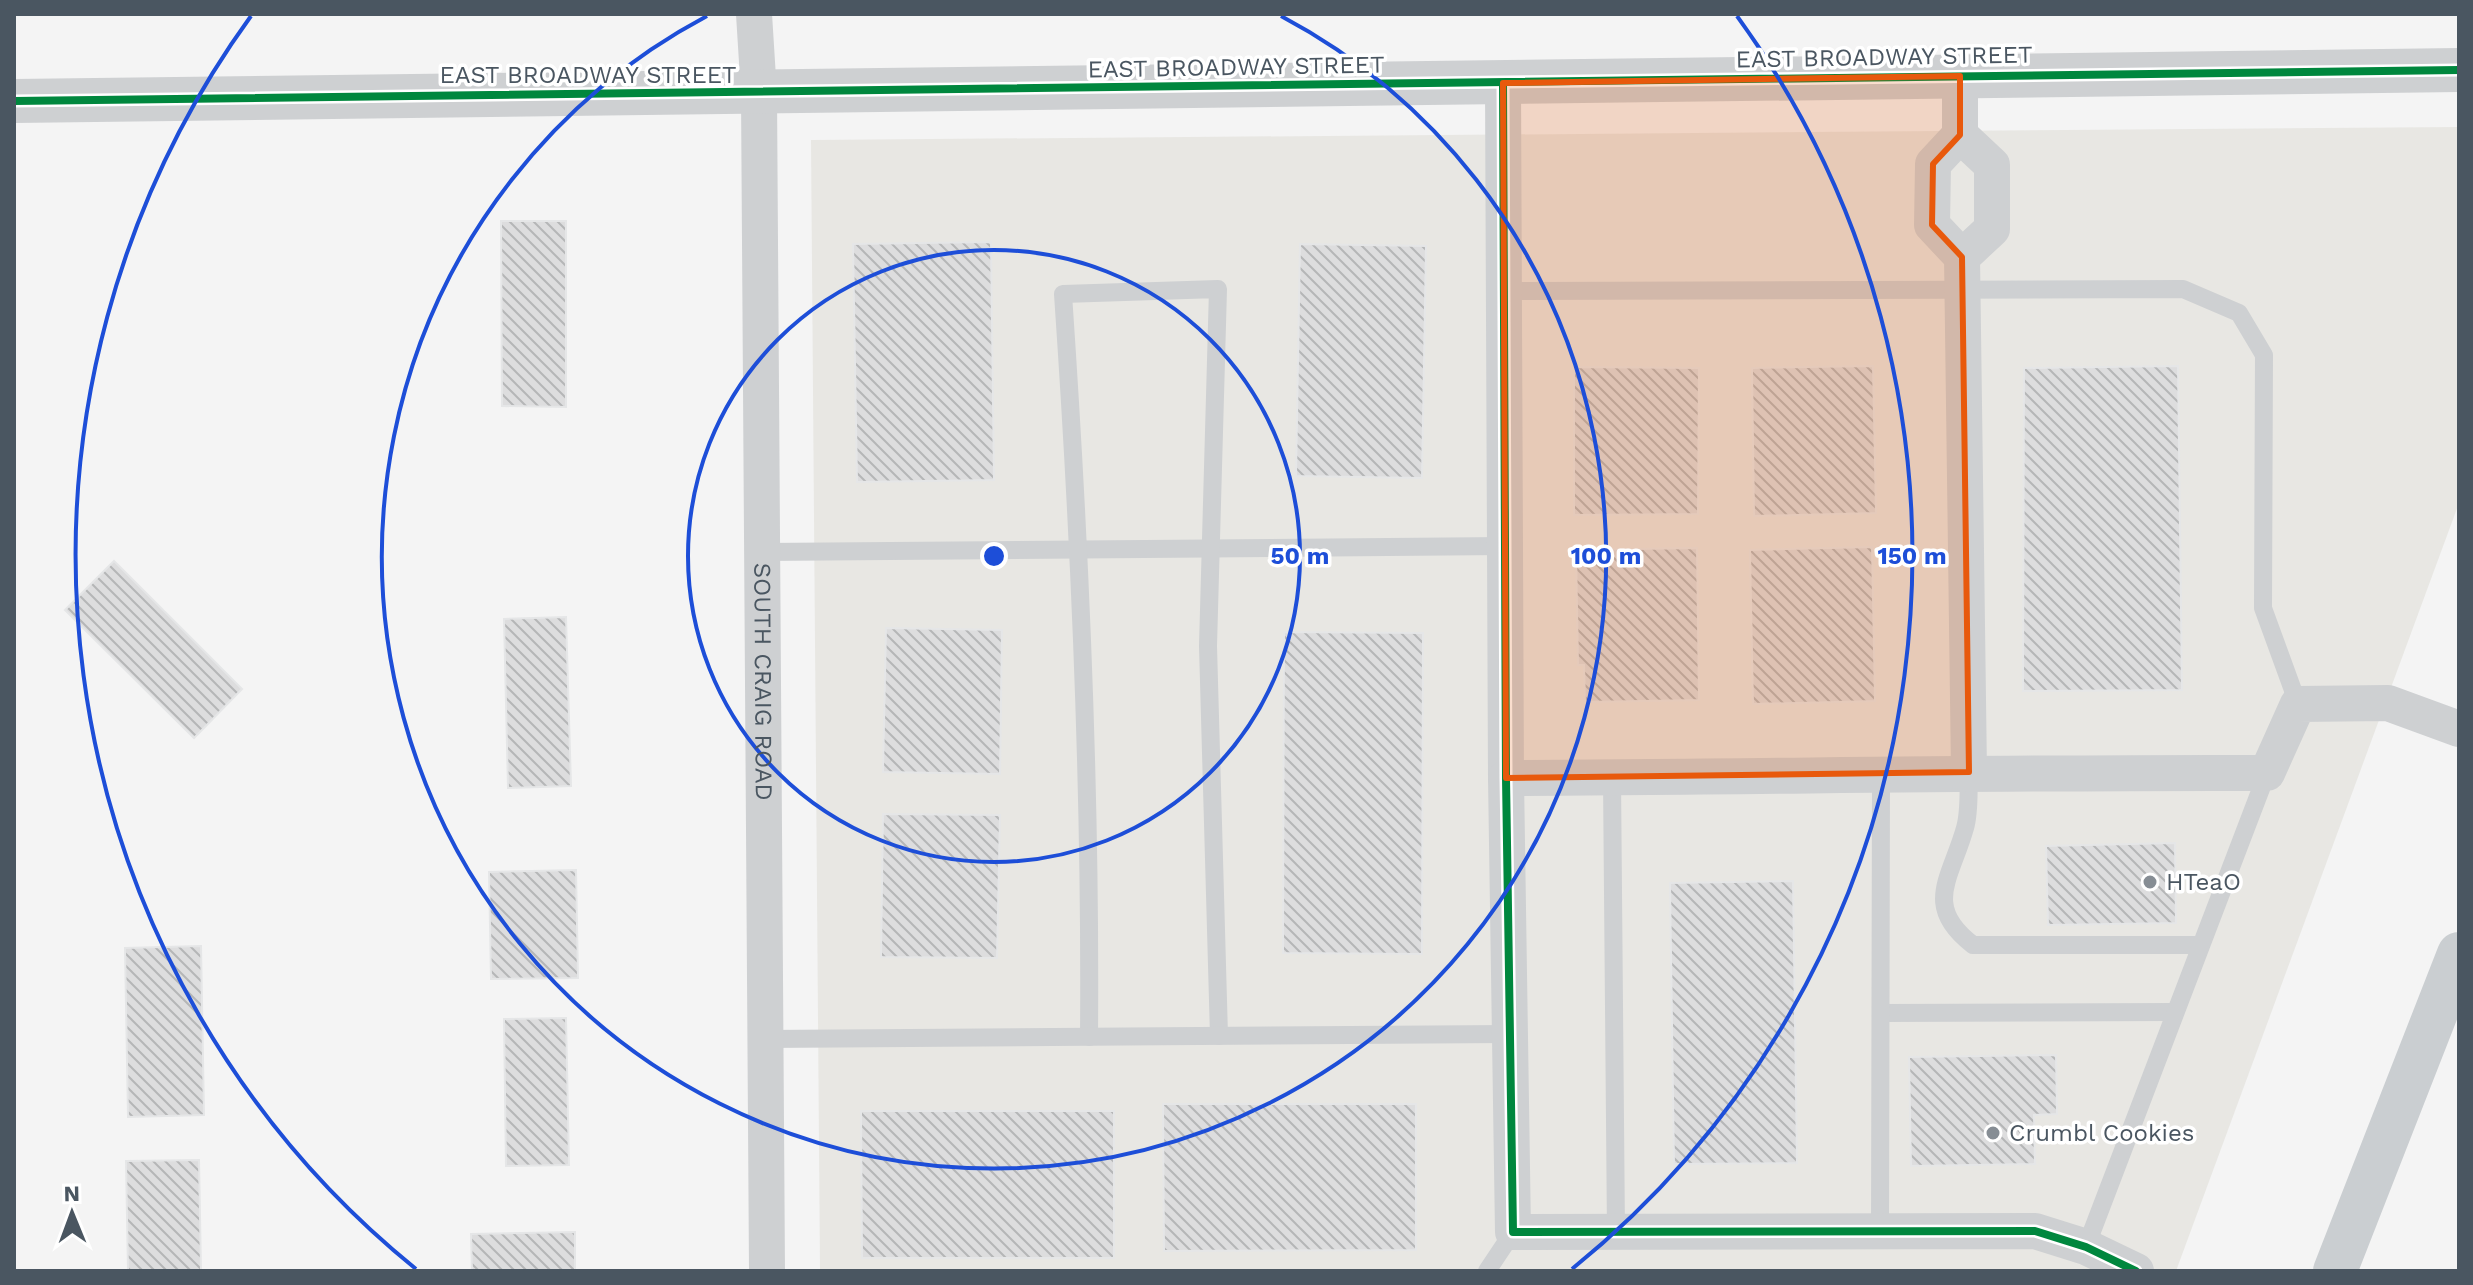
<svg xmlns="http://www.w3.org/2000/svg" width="2473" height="1285" viewBox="0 0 2473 1285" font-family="'Work Sans',sans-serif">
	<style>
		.commercial { fill: #e8e7e3 }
		.building { fill: url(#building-back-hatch); stroke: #e5e6e7; stroke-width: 2 }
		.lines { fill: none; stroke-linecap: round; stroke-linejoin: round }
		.service { stroke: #ced0d2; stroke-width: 18 }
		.minor { stroke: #ced0d2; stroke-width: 36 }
		.tertiary { stroke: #ced0d2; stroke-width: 44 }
		.primary { stroke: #caced1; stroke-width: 44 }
		.cycleway-casing { stroke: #fff; stroke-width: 13 }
		.cycleway { stroke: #00873e; stroke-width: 8 }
		.marked { fill: #e8590c; fill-opacity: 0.2; stroke: #e8590c; stroke-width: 6; stroke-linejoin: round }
		.ring { fill: none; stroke: #1d4ed8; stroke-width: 4 }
		.poi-dot { fill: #868d94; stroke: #fff; stroke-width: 3 }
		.labels { text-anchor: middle; stroke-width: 7; stroke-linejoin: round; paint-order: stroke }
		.street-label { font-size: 24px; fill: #4a5661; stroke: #fff }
		.poi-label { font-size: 24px; fill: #4a5661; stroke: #fff; text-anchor: start }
		.centre { fill: #1d4ed8; stroke: #fff; stroke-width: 4 }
		.ring-label { font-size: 24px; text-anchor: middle; font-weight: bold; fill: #1d4ed8; stroke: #fff; stroke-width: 7; stroke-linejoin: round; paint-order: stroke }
	</style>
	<defs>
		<pattern id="building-back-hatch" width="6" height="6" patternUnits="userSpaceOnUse" patternTransform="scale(2)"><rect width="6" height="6" fill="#ddddde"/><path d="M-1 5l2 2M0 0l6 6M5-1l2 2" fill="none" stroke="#b5b6b7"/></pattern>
	</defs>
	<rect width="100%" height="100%" fill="#f4f4f4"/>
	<path class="commercial" d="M 2459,127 L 2459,503 L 2176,1271 L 820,1271 L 811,140 Z"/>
	<g class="building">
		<path d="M 501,221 L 566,221 L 566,407 L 502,406 Z"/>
		<path d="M 991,242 L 994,480 L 857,482 L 853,244 Z"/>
		<path d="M 1300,244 L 1426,246 L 1422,478 L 1296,476 Z"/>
		<path d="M 1873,366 L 1876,513 L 1754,516 L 1752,368 Z"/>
		<path d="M 2178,366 L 2182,690 L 2023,691 L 2024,368 Z"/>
		<path d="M 1574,367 L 1699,368 L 1698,514 L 1574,515 Z"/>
		<path d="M 1872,547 L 1875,701 L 1753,704 L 1750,550 Z"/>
		<path d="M 1697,548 L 1699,700 L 1585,702 L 1584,665 L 1578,665 L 1576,550 Z"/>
		<path d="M 114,561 L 242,689 L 194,738 L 65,610 Z"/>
		<path d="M 566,617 L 571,786 L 508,788 L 504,619 Z"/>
		<path d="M 886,628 L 1002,630 L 1000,774 L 883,772 Z"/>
		<path d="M 1284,632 L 1423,633 L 1422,954 L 1283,953 Z"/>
		<path d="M 883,814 L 1000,815 L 997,958 L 881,957 Z"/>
		<path d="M 2175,843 L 2176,923 L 2048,925 L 2046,846 Z"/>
		<path d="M 576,870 L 578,978 L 491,979 L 489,872 Z"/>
		<path d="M 1793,881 L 1797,1163 L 1674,1164 L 1670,883 Z"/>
		<path d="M 201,946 L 204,1115 L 128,1117 L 125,948 Z"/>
		<path d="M 566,1018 L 569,1165 L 506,1166 L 504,1019 Z"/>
		<path d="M 2056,1055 L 2057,1114 L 2034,1115 L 2035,1164 L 1911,1166 L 1909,1057 Z"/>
		<path d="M 1163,1104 L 1416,1104 L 1416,1250 L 1164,1251 Z"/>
		<path d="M 861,1111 L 1114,1111 L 1114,1258 L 862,1258 Z"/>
		<path d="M 199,1160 L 201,1271 L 128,1271 L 126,1161 Z"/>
		<path d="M 575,1232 L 575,1271 L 472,1271 L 471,1234 Z"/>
	</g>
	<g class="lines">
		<g class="service">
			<path d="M 1504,291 L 2183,289 L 2239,313 L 2264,355 L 2263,608 L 2298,704"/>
			<path d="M 762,552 L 1506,546"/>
			<path d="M 1969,772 C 1968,790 1970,811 1965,828 C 1951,878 1922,906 1973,945 L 2200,945"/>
			<path d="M 1612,778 L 1616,1234"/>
			<path d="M 1881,1013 L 2174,1012"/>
			<path d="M 1089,1037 C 1091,789 1080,542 1063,294 L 1218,289 L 1208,646 L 1219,1036"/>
			<path d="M 765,1039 L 1509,1034"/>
			<path d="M 1880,1231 L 1881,776"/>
			<path d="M 2086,1247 L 2267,773"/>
			<path d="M 1487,1271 L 1513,1232"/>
		</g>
		<g class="minor">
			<path id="s1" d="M 754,14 L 759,94 L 767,1271"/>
			<path d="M 1960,76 L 1960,135"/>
			<path d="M 1503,83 L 1506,778 L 1513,1232 L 2035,1231 L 2086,1247 L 2136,1271"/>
			<path d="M 1962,257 L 1992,229 L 1992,165 L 1960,135 L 1933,164 L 1932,225 L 1962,257 L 1969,772"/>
			<path d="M 1506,778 C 1760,777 2013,772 2267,773 L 2298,704 L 2388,703 L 2459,729"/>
		</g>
		<path class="tertiary" d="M 14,101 L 2459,70"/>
		<path class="primary" d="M 2335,1271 L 2459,954"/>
		<g class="cycleway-casing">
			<g id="cycleway">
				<path d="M 1503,83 L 1506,778 L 1513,1232 L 2035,1231 L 2086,1247 L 2136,1271"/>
				<path d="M 14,101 L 2459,70"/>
			</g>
		</g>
		<use href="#cycleway" class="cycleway"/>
	</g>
	<path class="marked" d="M 1960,76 L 1960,135 L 1933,164 L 1932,225 L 1962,257 L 1969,772 L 1506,778 L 1503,83 Z"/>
	<g class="ring">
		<circle cx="994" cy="556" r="306"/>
		<path d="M1281 16A612 612 0 1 1 707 16"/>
		<path d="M416 1269A918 918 0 0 1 251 16M1737 16A918 918 0 0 1 1572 1269"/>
	</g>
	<g class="poi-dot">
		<circle cx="2150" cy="882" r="8"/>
		<circle cx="1993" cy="1133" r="8"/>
	</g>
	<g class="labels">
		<g class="street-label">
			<text transform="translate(1884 57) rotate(-1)" y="8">EAST BROADWAY STREET</text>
			<text transform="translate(1236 67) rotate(-1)" y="8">EAST BROADWAY STREET</text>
			<text x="588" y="83">EAST BROADWAY STREET</text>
			<text dy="8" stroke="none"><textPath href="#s1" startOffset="668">SOUTH CRAIG ROAD</textPath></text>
		</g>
		<g class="poi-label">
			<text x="2166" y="890">HTeaO</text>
			<text x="2009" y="1141">Crumbl Cookies</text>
		</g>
	</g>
	<circle cx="994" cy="556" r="12" class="centre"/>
	<g class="ring-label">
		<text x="1300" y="564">50 m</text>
		<text x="1606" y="564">100 m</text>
		<text x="1912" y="564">150 m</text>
	</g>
	<rect width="2473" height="1285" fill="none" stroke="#4a5661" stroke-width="32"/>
	<g transform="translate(72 1213) rotate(359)" stroke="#ffffff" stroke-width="6" paint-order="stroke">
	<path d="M0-6L14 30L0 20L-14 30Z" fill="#4a5661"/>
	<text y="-12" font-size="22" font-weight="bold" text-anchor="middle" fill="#4a5661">N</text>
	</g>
</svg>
